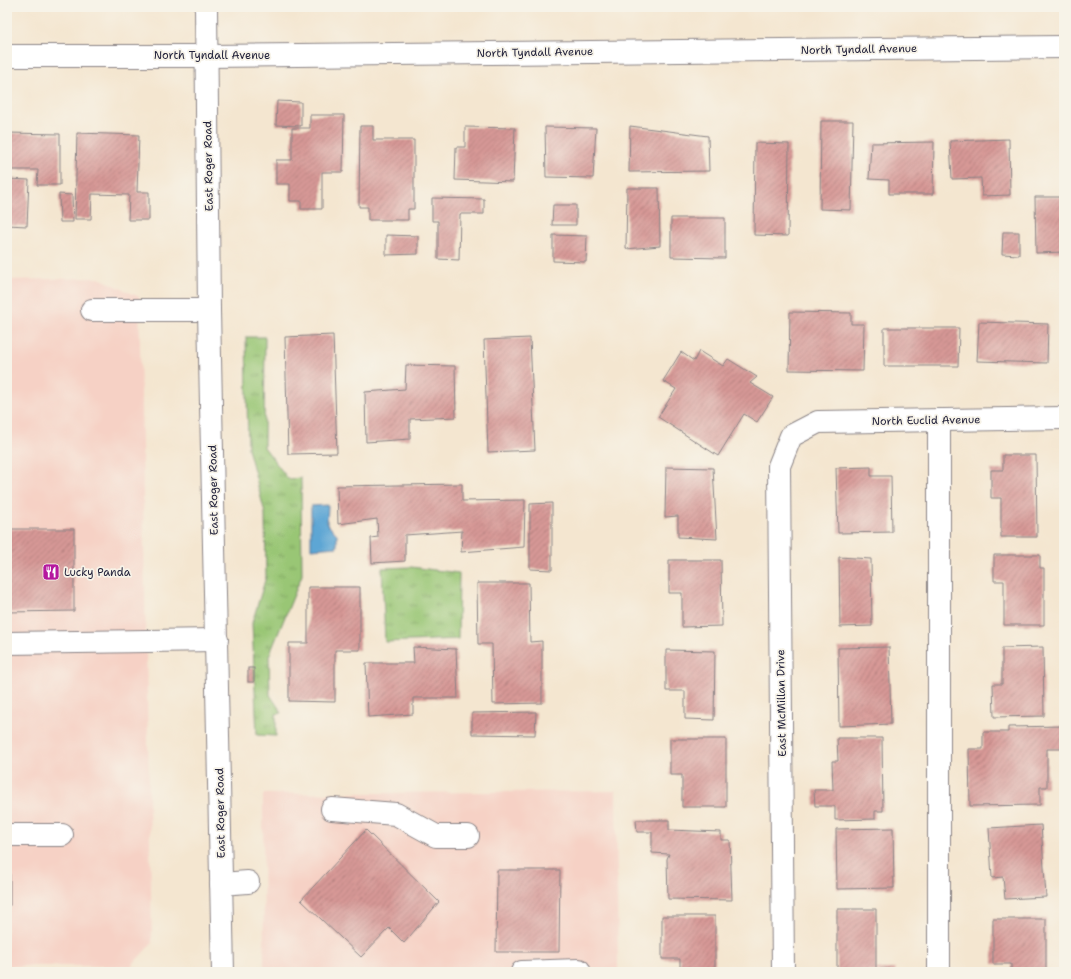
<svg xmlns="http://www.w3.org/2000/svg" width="1071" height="979" viewBox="0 0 1071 979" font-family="'Shantell Sans',sans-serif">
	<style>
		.built { fill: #f6d1c5 }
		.grass { fill: url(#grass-tufts); stroke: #5e7458 }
		.water { fill: #5da6d4; stroke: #406488 }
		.building { fill: url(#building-hatch) }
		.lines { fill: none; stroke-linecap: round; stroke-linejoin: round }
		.minor-casing { stroke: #8b8486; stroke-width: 24 }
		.minor { stroke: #fff; stroke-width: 22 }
		.labels { text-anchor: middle; stroke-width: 3.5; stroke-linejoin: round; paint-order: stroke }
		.street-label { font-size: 11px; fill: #22223b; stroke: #f7f3e8 }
		.poi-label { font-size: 11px; fill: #22223b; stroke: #f7f3e8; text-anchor: start }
	</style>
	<defs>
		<pattern id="grass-tufts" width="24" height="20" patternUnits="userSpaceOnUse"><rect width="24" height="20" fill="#99c674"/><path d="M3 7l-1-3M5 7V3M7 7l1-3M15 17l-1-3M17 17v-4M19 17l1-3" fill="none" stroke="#7ca060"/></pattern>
		<pattern id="building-hatch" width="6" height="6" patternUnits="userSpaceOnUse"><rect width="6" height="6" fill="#d79996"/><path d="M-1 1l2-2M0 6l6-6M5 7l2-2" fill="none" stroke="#ae7c7c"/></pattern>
	</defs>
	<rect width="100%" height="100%" fill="#f7f3e8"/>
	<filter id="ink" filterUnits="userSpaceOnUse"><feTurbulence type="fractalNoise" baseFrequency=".025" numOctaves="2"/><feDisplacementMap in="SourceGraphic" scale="8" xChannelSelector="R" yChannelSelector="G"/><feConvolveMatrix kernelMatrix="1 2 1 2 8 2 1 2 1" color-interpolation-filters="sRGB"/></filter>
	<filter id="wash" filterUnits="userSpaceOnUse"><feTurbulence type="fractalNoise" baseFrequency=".012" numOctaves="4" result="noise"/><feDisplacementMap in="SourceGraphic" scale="16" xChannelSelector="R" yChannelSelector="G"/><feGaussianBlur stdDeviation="0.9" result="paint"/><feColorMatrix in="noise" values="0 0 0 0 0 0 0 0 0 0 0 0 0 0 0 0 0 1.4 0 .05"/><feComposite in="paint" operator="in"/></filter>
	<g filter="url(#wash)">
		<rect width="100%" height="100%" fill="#f4e6d0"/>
		<g class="built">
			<path d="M 99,278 L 139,297 L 152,943 L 131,966 L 7,966 L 7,280 Z"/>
			<path d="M 616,791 L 618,972 L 264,972 L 263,794 Z"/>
		</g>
		<g class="grass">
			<path d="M 246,337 L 265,337 L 264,447 L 288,479 L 301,478 L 302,575 L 269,656 L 270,695 L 282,713 L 276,714 L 276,736 L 257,735 L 252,623 L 266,577 L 265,513 L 248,448 Z"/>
			<path d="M 411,567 L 459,573 L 458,639 L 385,642 L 382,568 Z"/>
		</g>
		<path class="water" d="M 328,505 L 327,524 L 337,534 L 337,547 L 311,549 L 311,506 Z"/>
		<g id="blocks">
			<g class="building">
				<path d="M 277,101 L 301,102 L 301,126 L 276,125 Z"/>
				<path d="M 310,115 L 344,115 L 343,172 L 322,172 L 322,209 L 301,209 L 301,201 L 290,201 L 290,184 L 276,184 L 276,160 L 292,160 L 292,128 L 310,128 Z"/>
				<path d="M 821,121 L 853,121 L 851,210 L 820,209 Z"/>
				<path d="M 360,126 L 373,126 L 373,140 L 414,140 L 414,209 L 408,209 L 408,220 L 368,220 L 368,207 L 359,207 Z"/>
				<path d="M 630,126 L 708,136 L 709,171 L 629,172 Z"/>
				<path d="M 465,127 L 515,128 L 513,182 L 455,180 L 456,147 L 465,147 Z"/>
				<path d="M 545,127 L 596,128 L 593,178 L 546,177 Z"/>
				<path d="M 7,133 L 60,134 L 60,185 L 37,185 L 38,170 L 7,170 Z"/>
				<path d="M 77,133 L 139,135 L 137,192 L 149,192 L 149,220 L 128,220 L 129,195 L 92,194 L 91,219 L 75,219 Z"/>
				<path d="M 1009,139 L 1010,195 L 982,196 L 981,178 L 952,179 L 950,141 Z"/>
				<path d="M 934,142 L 933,194 L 889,194 L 889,180 L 869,179 L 871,143 Z"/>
				<path d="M 755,143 L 789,144 L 788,236 L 754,235 Z"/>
				<path d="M 7,179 L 29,180 L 27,226 L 7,225 Z"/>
				<path d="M 627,188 L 659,188 L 660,246 L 626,249 Z"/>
				<path d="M 59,194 L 72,195 L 73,222 L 60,222 Z"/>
				<path d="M 1035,197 L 1064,197 L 1064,252 L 1036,253 Z"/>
				<path d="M 432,198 L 484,199 L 484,214 L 460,214 L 459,260 L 438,259 L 438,221 L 432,221 Z"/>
				<path d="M 553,205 L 576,205 L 576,225 L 552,225 Z"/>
				<path d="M 671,218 L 725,218 L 725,258 L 671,257 Z"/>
				<path d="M 1003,232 L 1019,232 L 1019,255 L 1002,254 Z"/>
				<path d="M 386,235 L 418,236 L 418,254 L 386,255 Z"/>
				<path d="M 553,235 L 587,236 L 586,262 L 553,261 Z"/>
				<path d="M 790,312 L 851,313 L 851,324 L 864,324 L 863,371 L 789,370 Z"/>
				<path d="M 979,322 L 1048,324 L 1047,363 L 977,361 Z"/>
				<path d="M 884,328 L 959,328 L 958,366 L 884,366 Z"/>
				<path d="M 333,335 L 337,453 L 288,454 L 285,337 Z"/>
				<path d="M 530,338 L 535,450 L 488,452 L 484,340 Z"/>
				<path d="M 699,351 L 723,366 L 728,359 L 757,377 L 750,383 L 773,397 L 757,422 L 744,414 L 718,456 L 658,417 L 676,389 L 663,381 L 681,352 L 694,361 Z"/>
				<path d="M 406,365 L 455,366 L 456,417 L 410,419 L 410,439 L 366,442 L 365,392 L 405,389 Z"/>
				<path d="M 1003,455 L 1036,455 L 1037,537 L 1001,537 L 1001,498 L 991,498 L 991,470 L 1003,470 Z"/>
				<path d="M 666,467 L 713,468 L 717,539 L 678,537 L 678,516 L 665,517 Z"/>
				<path d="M 871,467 L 871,476 L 891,476 L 892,532 L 838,533 L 836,468 Z"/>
				<path d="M 462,484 L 462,501 L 525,500 L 524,547 L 461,552 L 462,531 L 405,535 L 405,561 L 372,563 L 371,538 L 378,537 L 377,519 L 338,524 L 337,486 Z"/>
				<path d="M 552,503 L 552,570 L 530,569 L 530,504 Z"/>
				<path d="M 7,529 L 74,529 L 74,611 L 7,612 Z"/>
				<path d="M 994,555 L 1040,555 L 1040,568 L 1044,568 L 1044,625 L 1004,625 L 1004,581 L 994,581 Z"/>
				<path d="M 839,557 L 871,559 L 872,626 L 840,627 Z"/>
				<path d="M 669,560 L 721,560 L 722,626 L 682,627 L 682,593 L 669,593 Z"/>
				<path d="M 477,583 L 529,583 L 530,642 L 542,641 L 542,703 L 493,704 L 492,644 L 478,644 Z"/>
				<path d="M 308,587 L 360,587 L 360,650 L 335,650 L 335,702 L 289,701 L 289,643 L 308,643 Z"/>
				<path d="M 413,647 L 456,649 L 458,698 L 413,698 L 413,714 L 368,717 L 366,663 L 414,663 Z"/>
				<path d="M 889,647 L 891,724 L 839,726 L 838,648 Z"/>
				<path d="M 1043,647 L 1044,716 L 994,717 L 993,684 L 1002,684 L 1002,648 Z"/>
				<path d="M 666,650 L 715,651 L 714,720 L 685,719 L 685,691 L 666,691 Z"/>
				<rect x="248" y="668" width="6" height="14"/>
				<path d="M 536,712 L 535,735 L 472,734 L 472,713 Z"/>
				<path d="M 1064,726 L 1064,749 L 1047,749 L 1047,787 L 1040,787 L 1040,805 L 970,806 L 969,749 L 983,749 L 983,732 L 1008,732 L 1008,727 Z"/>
				<path d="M 837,738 L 882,738 L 883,811 L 875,811 L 875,819 L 835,820 L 835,806 L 815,806 L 814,790 L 833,790 L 832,761 L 838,761 Z"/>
				<path d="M 670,739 L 726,739 L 726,807 L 682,807 L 682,775 L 670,775 Z"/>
				<path d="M 636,820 L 669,820 L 669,830 L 721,832 L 721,840 L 730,840 L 732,900 L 668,899 L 667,859 L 669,854 L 652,853 L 652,832 L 637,832 Z"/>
				<path d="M 1041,825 L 1046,897 L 1005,899 L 1003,877 L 992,878 L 989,828 Z"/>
				<path d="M 893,828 L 894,888 L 837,889 L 836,829 Z"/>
				<path d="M 366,830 L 439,902 L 404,943 L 389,928 L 361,957 L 301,900 Z"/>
				<rect x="7" y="851" width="3" height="54"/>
				<path d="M 497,870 L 560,870 L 559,952 L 496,952 Z"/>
				<path d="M 837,909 L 876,909 L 876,969 L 895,969 L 895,972 L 837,972 Z"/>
				<path d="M 662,916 L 715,916 L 715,972 L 680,972 L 680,959 L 662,959 Z"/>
				<path d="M 993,919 L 1046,919 L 1046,972 L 1011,972 L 1011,964 L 993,964 Z"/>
			</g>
		</g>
	</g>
	<g filter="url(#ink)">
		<use href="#blocks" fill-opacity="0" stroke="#8b8486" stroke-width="1"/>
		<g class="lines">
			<g class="minor-casing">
				<g id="minor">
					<path d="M 206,7 L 209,310 L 223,972"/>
					<path d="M 7,56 L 206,56 L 1064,47"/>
					<path d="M 92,310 L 209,310"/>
					<path d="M 939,420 L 939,972"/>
					<path d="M 7,643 L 217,640"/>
					<path d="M 332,809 L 396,814 L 436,836 L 468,836"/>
					<path d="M 7,835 L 62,835"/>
					<path d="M 221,884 L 248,882"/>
					<path d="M 522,972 L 579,970 L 579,972"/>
					<path d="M 783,972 L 779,466 L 791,436 L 818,422 L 1064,418"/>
				</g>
			</g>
			<use href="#minor" class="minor"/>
		</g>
	</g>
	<defs>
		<g id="restaurant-square" transform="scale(0.9)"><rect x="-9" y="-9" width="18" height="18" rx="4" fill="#b5179e" stroke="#f7f3e8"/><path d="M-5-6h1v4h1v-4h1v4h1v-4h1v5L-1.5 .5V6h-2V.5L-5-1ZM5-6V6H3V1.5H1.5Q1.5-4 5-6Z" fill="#fff"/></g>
	</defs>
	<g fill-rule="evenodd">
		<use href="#restaurant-square" x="51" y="572"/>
	</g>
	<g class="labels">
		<g class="street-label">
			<text transform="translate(859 49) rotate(-1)" y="4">North Tyndall Avenue</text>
			<text transform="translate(535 52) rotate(-1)" y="4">North Tyndall Avenue</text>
			<text x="212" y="59">North Tyndall Avenue</text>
			<text transform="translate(208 166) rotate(-91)" y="4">East Roger Road</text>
			<text transform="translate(926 420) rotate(-1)" y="4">North Euclid Avenue</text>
			<text transform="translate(213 490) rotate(-91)" y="4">East Roger Road</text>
			<text transform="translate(781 703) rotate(-91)" y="4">East McMillan Drive</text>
			<text transform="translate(220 813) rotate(-91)" y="4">East Roger Road</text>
		</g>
		<g class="poi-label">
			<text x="64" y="576">Lucky Panda</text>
		</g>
	</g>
	<rect width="1071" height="979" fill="none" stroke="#f7f3e8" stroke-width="24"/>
</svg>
